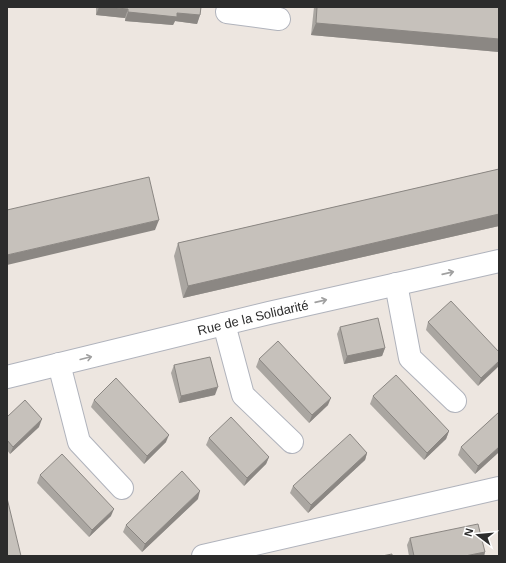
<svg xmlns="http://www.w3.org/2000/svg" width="506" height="563" viewBox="0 0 506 563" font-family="Helvetica,sans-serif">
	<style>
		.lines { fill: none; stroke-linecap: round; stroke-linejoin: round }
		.minor-casing { stroke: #b0b3bc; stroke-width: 24 }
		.minor { stroke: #fff; stroke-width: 22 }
		.wall { fill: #aaa6a1 }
		.shaded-wall { fill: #8b8783 }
		.building { fill: #c6c1bb; stroke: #8b8783 }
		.oneway { stroke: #a0a0a0 }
		.labels { text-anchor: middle; stroke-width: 4; stroke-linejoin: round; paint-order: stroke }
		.street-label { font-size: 13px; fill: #2c2c2c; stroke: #fff }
	</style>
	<rect width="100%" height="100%" fill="#ede6e0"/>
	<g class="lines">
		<g class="minor-casing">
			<g id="minor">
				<path d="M 227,12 L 279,19"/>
				<path d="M 396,284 L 410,358 L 455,401"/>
				<path d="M 224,324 L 243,395 L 292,442"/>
				<path d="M 59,364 L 79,442 L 122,488"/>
				<path id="s1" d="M 7,377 L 269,313 L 499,261"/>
				<path d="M 203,556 L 499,488"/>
			</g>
		</g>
		<use href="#minor" class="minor"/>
	</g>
	<g class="wall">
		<path d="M 96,7 L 201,7 L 200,15 L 197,24 L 175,21 L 173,25 L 125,21 L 125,18 L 96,15 Z"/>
		<path d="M 314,7 L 499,7 L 499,52 L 311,35 Z"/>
		<path d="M 499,169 L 499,226 L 183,298 L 174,256 L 178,243 Z"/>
		<path d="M 428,322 L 499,352 L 478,386 L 426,330 Z"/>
		<path d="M 340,327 L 385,348 L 382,356 L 344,364 L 337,334 Z"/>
		<path d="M 259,359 L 328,405 L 309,423 L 256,367 Z"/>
		<path d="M 174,365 L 215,395 L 179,403 L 171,373 Z"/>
		<path d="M 373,396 L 449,431 L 446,439 L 424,460 L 370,404 Z"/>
		<path d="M 94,400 L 166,442 L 144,464 L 91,407 Z"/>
		<path d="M 499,412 L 499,452 L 475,474 L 458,455 L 461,447 Z"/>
		<path d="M 7,417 L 39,427 L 10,454 L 7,450 Z"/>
		<path d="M 209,438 L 269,457 L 266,464 L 244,486 L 206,445 Z"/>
		<path d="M 367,453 L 365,460 L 308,513 L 290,493 L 293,486 Z"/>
		<path d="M 40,475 L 111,516 L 89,537 L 37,483 Z"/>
		<path d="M 198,499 L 142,552 L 123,532 L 126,525 Z"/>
		<path d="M 410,538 L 485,552 L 484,556 L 409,556 L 407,545 Z"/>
	</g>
	<g class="shaded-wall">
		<path d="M 99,7 L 105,7 L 128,9 L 125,18 L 96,15 Z"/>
		<path d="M 128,12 L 177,13 L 200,15 L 197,24 L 175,21 L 173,25 L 125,21 Z"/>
		<path d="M 316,23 L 499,39 L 499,52 L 311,35 Z"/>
		<path d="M 499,214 L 499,226 L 183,298 L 188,286 Z"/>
		<path d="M 159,220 L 155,230 L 7,265 L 7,255 Z"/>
		<path d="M 385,348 L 382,356 L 344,364 L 347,356 Z"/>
		<path d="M 499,361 L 499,366 L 478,386 L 481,378 Z"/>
		<path d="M 218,387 L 215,395 L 179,403 L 181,396 Z"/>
		<path d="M 331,398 L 328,405 L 309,423 L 312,415 Z"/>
		<path d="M 42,419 L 39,427 L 10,454 L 13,447 Z"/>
		<path d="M 449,431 L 446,439 L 424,460 L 427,453 Z"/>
		<path d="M 169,435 L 166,442 L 144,464 L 147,456 Z"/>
		<path d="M 499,447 L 499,452 L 475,474 L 478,466 Z"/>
		<path d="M 367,453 L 365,460 L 308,513 L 311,505 Z"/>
		<path d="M 269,457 L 266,464 L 244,486 L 247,478 Z"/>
		<path d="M 200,491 L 198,499 L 142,552 L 145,544 Z"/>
		<path d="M 114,509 L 111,516 L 89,537 L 92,530 Z"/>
		<path d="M 485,552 L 484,556 L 465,556 Z"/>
	</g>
	<g class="building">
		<path d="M 105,7 L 201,7 L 200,15 L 177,13 L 177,17 L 128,12 L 128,9 Z"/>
		<path d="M 317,7 L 499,7 L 499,39 L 316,23 Z"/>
		<path d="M 499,169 L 499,214 L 188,286 L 178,243 Z"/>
		<path d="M 149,177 L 159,220 L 7,255 L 7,210 Z"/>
		<path d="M 451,301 L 499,352 L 499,361 L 481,378 L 428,322 Z"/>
		<path d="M 378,318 L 385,348 L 347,356 L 340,327 Z"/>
		<path d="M 278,341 L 331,398 L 312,415 L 259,359 Z"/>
		<path d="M 210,357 L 218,387 L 181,396 L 174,365 Z"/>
		<path d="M 396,375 L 449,431 L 427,453 L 373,396 Z"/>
		<path d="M 116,378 L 169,435 L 147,456 L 94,400 Z"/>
		<path d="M 25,400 L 42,419 L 13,447 L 7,440 L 7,417 Z"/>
		<path d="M 499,412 L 499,447 L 478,466 L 461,447 Z"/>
		<path d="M 231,417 L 269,457 L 247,478 L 209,438 Z"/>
		<path d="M 350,434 L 367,453 L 311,505 L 293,486 Z"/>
		<path d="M 62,454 L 114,509 L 92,530 L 40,475 Z"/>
		<path d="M 182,471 L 200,491 L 145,544 L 126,525 Z"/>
		<path d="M 7,498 L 21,556 L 7,556 Z"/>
		<path d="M 478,524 L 485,552 L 465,556 L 414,556 L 410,538 Z"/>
		<path d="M 392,554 L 392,556 L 382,556 Z"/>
	</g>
	<defs><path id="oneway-shaft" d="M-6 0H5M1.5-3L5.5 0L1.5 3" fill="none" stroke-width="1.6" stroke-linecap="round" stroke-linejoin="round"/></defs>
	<g class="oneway">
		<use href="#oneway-shaft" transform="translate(448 273) rotate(-13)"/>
		<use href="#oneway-shaft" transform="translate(321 301) rotate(-13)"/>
		<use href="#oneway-shaft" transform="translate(86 358) rotate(-14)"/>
	</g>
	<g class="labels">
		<g class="street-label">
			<text dy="5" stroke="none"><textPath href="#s1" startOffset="253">Rue de la Solidarité</textPath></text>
		</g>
	</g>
	<rect width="506" height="563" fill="none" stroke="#2c2c2c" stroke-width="16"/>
	<g transform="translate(478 535) rotate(286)" stroke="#ffffff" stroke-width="3" paint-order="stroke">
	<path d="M0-3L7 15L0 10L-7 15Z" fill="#2c2c2c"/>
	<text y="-6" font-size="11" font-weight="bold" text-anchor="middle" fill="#2c2c2c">N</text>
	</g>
</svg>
